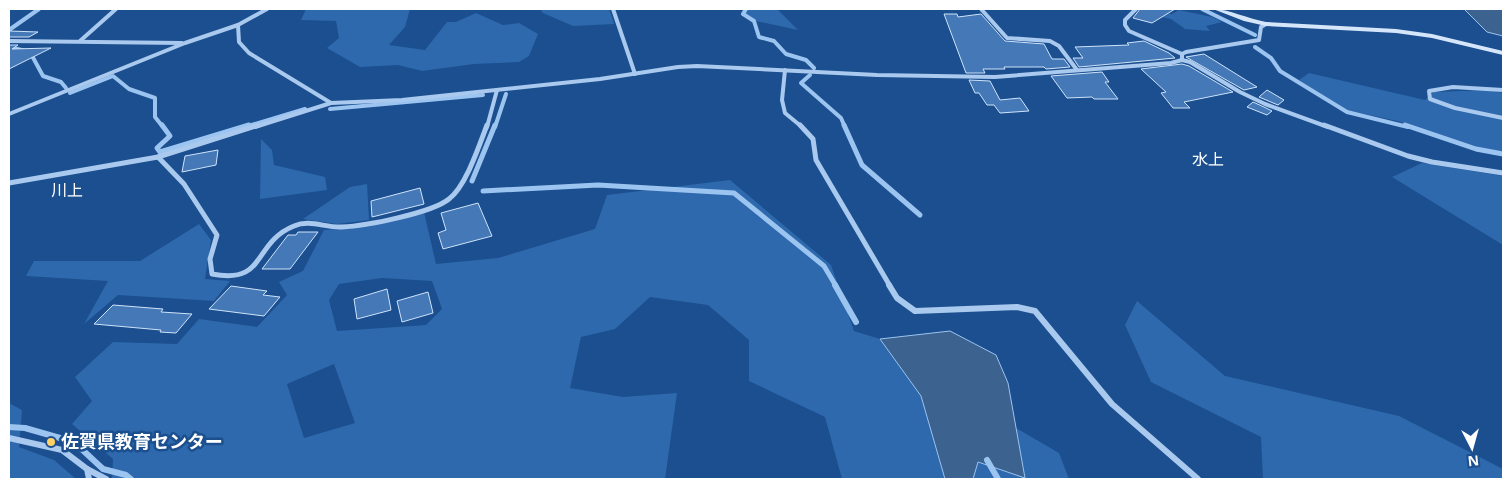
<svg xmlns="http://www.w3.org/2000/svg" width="1512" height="488" viewBox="0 0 1512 488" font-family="'Noto Sans','Noto Sans JP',sans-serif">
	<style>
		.green { fill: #2e69ad; fill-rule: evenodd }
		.water { fill: #3c6290; stroke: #9cc4f0 }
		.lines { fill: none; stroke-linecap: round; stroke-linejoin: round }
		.stream-far2 { stroke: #9cc4f0; stroke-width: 4 }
		.stream-far1 { stroke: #9cc4f0; stroke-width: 5 }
		.stream { stroke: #9cc4f0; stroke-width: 6 }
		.building { fill: #4478b7; stroke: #cfe3fa }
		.street-far2 { stroke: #a9c9ee; stroke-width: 4 }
		.street-far1 { stroke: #a9c9ee; stroke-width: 5 }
		.street { stroke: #a9c9ee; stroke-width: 6 }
		.secondary { fill: #d6e6fa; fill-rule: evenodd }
		.poi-dot { fill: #ffd166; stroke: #1b4f8f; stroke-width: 2 }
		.labels { text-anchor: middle; stroke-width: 5; stroke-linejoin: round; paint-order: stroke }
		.neighbourhood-label { font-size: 16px; fill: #fff; stroke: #1b4f8f }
		.near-poi-label { font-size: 18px; font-weight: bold; fill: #fff; stroke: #1b4f8f; text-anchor: start }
	</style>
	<rect width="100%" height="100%" fill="#1b4f8f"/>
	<g class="green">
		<path d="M 306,9 L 410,9 L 405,27 L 389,45 L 425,50 L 447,22 L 456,22 L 476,13 L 503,25 L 519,23 L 538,34 L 529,56 L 519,62 L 474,64 L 422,71 L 398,65 L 360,67 L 327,48 L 339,38 L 336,21 L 301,20 Z"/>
		<path d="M 540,9 L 609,9 L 614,24 L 573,26 L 543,13 Z"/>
		<path d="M 748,9 L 777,9 L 798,30 L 756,21 L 744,14 Z"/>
		<path d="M 1145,9 L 1172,14 L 1179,10 L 1212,17 L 1222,22 L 1206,26 L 1210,31 L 1185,29 L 1171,19 L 1142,13 Z"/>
		<path d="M 1309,73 L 1425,100 L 1434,92 L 1489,90 L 1503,93 L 1503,152 L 1477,147 L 1397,121 L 1347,110 L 1299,80 Z"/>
		<path d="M 261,139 L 272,150 L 274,165 L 325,177 L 327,190 L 260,199 Z"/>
		<path d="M 1422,163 L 1503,176 L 1503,245 L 1392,177 Z"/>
		<path d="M 730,180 L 831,265 L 854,331 L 880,339 L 921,396 L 945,479 L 842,479 L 825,417 L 749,381 L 749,340 L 708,305 L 650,297 L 615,329 L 581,337 L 570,388 L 623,397 L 677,393 L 665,479 L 112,479 L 113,459 L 72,424 L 92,401 L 75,377 L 113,342 L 177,344 L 199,319 L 257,327 L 287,295 L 279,282 L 303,271 L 324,230 L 368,227 L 424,212 L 436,264 L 498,258 L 595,229 L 607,195 ZM 382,278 L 432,281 L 442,309 L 426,325 L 337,331 L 329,300 L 339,284 ZM 334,364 L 355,423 L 304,438 L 287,384 Z"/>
		<path d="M 367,184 L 369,220 L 337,224 L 303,219 L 350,187 Z"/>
		<path d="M 199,224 L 211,240 L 205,279 L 230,281 L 214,301 L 118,295 L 84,324 L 108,281 L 26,276 L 34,261 L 140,261 Z"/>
		<path d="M 1137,301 L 1225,376 L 1399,416 L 1503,469 L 1503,479 L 1263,479 L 1261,437 L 1151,382 L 1125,325 Z"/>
		<path d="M 9,403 L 22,410 L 19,447 L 54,460 L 76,479 L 9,479 Z"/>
		<path d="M 1016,428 L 1059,453 L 1069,479 L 973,479 L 977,462 L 1025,477 Z"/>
	</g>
	<g class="water">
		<path d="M 1464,9 L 1503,9 L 1503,36 L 1487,32 Z"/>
		<path d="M 950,331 L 996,355 L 1008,383 L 1025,478 L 978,462 L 973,479 L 945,479 L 921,396 L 880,339 Z"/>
	</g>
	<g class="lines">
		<g class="stream-far2">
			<path d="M 746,9 L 743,14 L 754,21 L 759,37 L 774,41 L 786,54 L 806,60 L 814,68"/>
			<path d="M 1202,9 L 1255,35"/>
			<path d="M 9,30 L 39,9"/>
			<path d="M 9,47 L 30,52 L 43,76 L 61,82 L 66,88"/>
			<path d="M 1255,47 L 1271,58 L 1280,71 L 1347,112 L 1408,127"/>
			<path d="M 810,75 L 801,83 L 841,118 L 845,127"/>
			<path d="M 70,93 L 113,76 L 129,89 L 155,98 L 155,117 L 163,127"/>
			<path d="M 330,109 L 483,95"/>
			<path d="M 245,127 L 305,109"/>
			<path d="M 495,127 L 506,94"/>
		</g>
		<g class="stream-far1">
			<path d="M 162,125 L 170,136 L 157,148 L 160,152 L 249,125"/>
			<path d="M 844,125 L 862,165 L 920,215"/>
			<path d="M 1405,125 L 1476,149 L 1503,154"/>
			<path d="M 472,181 L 495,125"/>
			<path d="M 483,191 L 598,185 L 734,193 L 824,266 L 836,286"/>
		</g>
		<g class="stream">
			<path d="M 835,285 L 856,322"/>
			<path d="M 9,427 L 25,428 L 74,442 L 103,469 L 126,475 L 131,479"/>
			<path d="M 987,460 L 998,479"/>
		</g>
	</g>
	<g class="building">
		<path d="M 1140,9 L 1175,9 L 1152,23 L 1133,18 Z"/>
		<path d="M 944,14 L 957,14 L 958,17 L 981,14 L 1005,41 L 1044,44 L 1052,59 L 1064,59 L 1070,67 L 1046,69 L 1044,67 L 1004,67 L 1005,69 L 983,69 L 985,73 L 966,73 Z"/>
		<path d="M 9,31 L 38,32 L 29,37 L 9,37 Z"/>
		<path d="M 1144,41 L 1169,53 L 1175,58 L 1079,67 L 1073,58 L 1083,58 L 1075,47 L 1129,45 L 1127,43 Z"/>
		<path d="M 9,45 L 18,45 L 12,49 L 51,48 L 9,69 Z"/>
		<path d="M 1204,54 L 1257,87 L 1244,90 L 1186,57 Z"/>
		<path d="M 1182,64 L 1189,66 L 1233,92 L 1184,102 L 1190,108 L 1173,108 L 1161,93 L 1166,92 L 1141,69 Z"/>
		<path d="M 1102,72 L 1109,82 L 1105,82 L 1118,99 L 1094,99 L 1092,97 L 1067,98 L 1051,76 Z"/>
		<path d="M 969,80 L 990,81 L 1000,100 L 1020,98 L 1029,111 L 1000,113 L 994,105 L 987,105 L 979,93 L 975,93 Z"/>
		<path d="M 1267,90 L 1284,100 L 1278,105 L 1259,97 Z"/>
		<path d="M 1253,102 L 1264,107 L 1272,111 L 1267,115 L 1247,107 Z"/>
		<path d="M 218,150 L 216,165 L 182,172 L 185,156 Z"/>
		<path d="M 420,188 L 424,204 L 372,217 L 371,201 Z"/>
		<path d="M 478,203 L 492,236 L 443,249 L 438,233 L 446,230 L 441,213 Z"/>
		<path d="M 298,232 L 318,232 L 290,269 L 262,269 L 288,235 L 296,235 Z"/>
		<path d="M 231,286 L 267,291 L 263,295 L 280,297 L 264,316 L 209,309 Z"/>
		<path d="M 387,289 L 391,310 L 357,319 L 354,299 Z"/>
		<path d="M 428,292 L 433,313 L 402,322 L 397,301 Z"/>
		<path d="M 113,305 L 163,309 L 161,312 L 192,314 L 176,333 L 160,332 L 161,330 L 94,324 Z"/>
	</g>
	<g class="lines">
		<g class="street-far2">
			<path d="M 613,9 L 635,74"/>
			<path d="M 981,9 L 1007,38 L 1050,41 L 1059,46 L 1077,70"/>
			<path d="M 1136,9 L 1125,20 L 1125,25 L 1129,31 L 1182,54"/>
			<path d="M 238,25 L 239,42 L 249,53 L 331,103"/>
			<path d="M 9,41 L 182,43"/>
			<path d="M 80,41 L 116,9"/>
			<path d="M 1182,60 L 1182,54 L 1186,52 L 1259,40 L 1261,27 L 1266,24"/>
			<path d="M 785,70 L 782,100 L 785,113 L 802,127"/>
			<path d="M 1503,90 L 1453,87 L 1429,91 L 1430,99 L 1455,108 L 1503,118"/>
			<path d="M 9,114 L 185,43 L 238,25 L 267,9"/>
			<path d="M 255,127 L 331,103 L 402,100 L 600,79 L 678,67 L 697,66 L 877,75 L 995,77 L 1171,63 L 1182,60 L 1190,62 L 1240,92 L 1265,104 L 1328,127"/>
			<path d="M 487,127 L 497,90"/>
		</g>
		<g class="street-far1">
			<path d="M 800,125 L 813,139 L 816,160 L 890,286"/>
			<path d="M 1324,125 L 1408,156 L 1432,162 L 1503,173"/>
			<path d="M 158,157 L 184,184 L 217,235 L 210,259 L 212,274 C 267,285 252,243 294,226 C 310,219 325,228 342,227 C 365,226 432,213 449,199 C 466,186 479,146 487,125"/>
			<path d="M 9,183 L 158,157 L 259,125"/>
		</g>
		<g class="street">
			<path d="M 889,285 L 897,298 L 915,311 L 1017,307 L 1035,311 L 1112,404 L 1198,479"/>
			<path d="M 9,438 L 62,450 L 87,469 L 89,479"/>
			<path d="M 87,469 L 106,479"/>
		</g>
		<path class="secondary" d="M 1213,9 C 1228,9 1249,19 1266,22 L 1396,29 L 1432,34 L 1503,51 L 1503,55 L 1432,38 L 1396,33 L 1266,26 L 1244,21 Z"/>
	</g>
	<circle class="poi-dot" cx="51" cy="442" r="5"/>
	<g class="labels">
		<g class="neighbourhood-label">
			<text x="1208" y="165">水上</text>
			<text x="67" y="196">川上</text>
		</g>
		<g class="near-poi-label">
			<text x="61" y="448">佐賀県教育センター</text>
		</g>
	</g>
	<rect width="1512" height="488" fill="none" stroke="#ffffff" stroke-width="20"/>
	<g transform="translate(1472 448) rotate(174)" stroke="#1b4f8f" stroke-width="4" paint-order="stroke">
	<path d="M0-4L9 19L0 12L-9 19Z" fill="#ffffff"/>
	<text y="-8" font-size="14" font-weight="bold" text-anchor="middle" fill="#ffffff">N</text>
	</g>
</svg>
